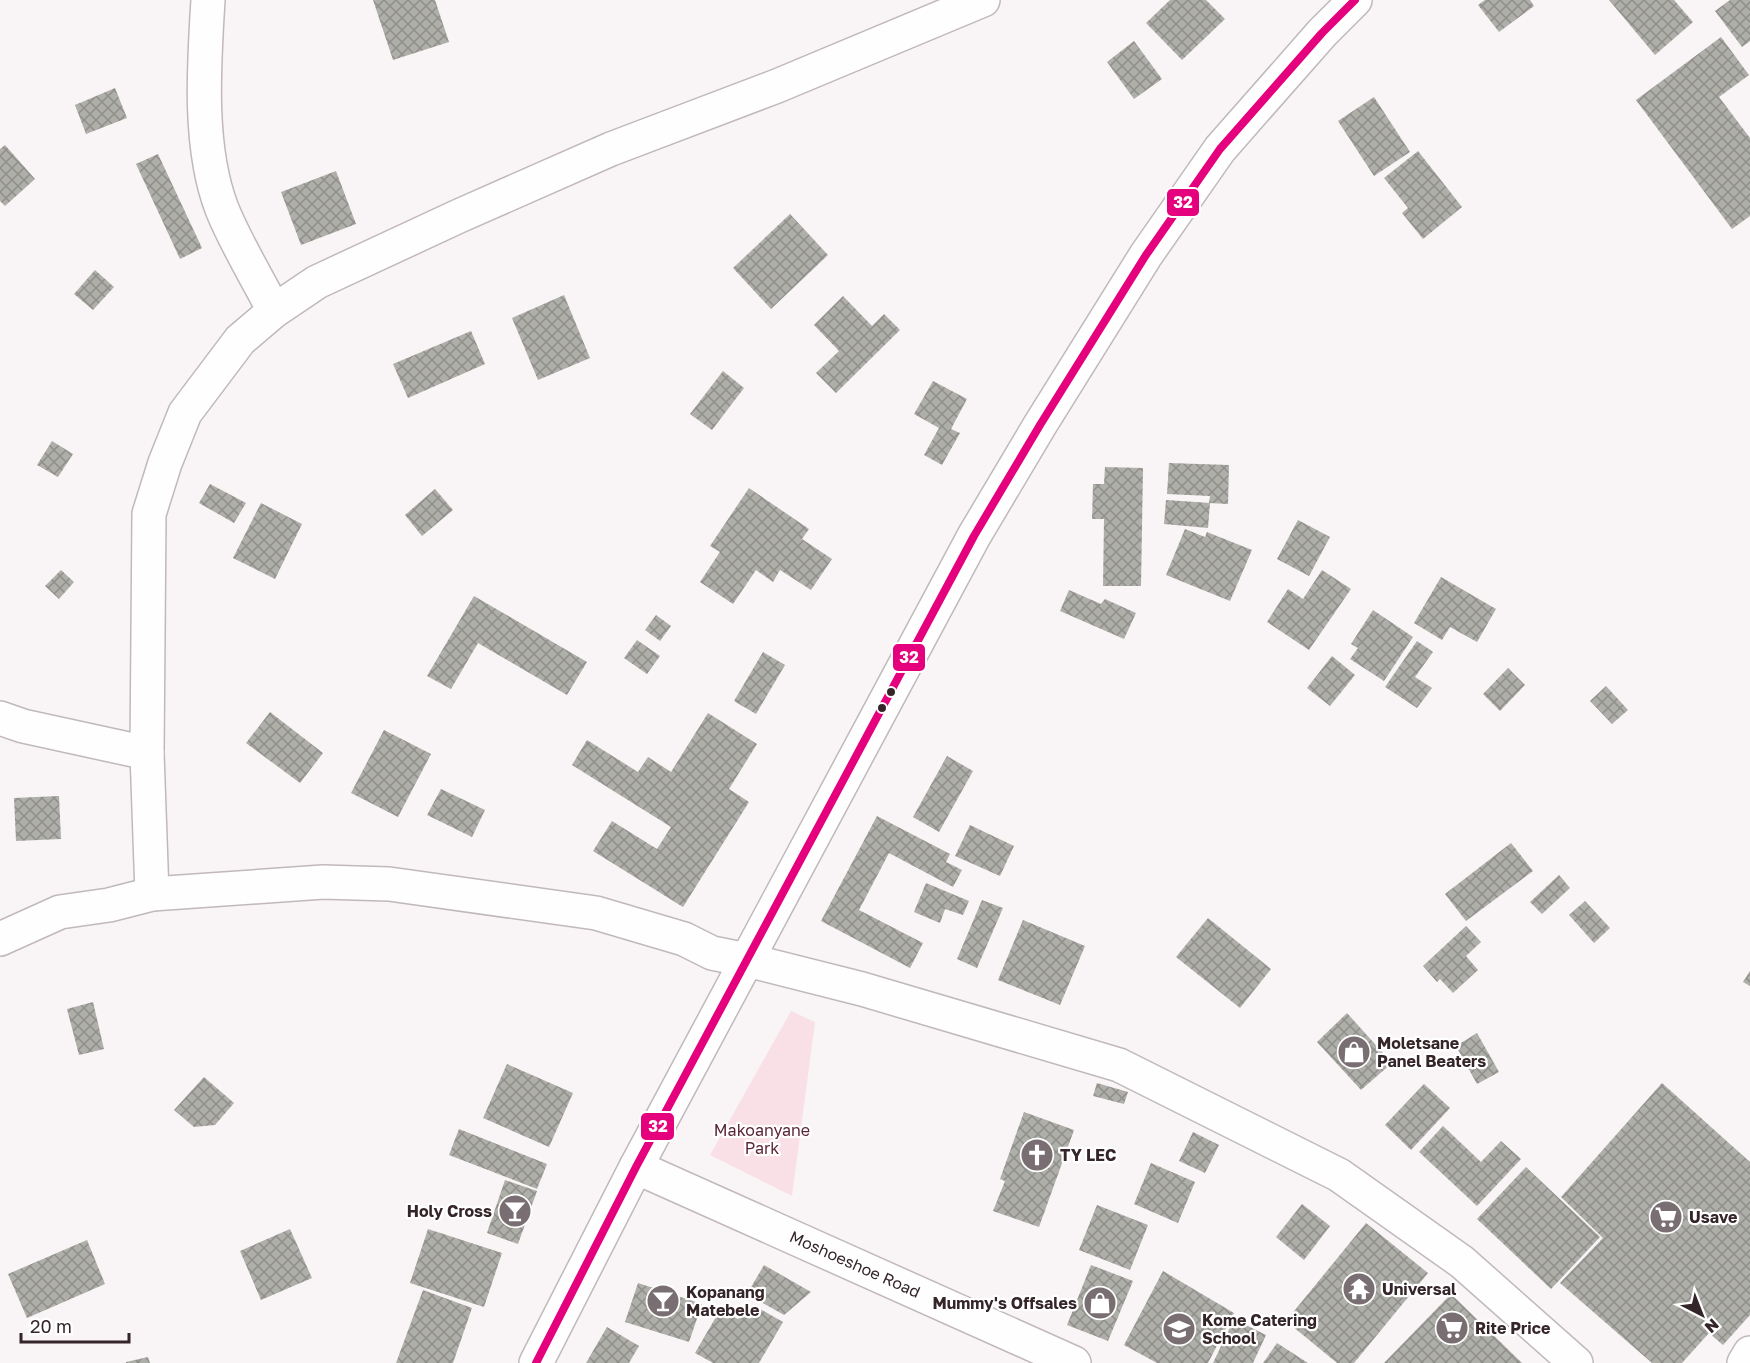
<svg xmlns="http://www.w3.org/2000/svg" width="1750" height="1363" viewBox="0 0 1750 1363" font-family="'Golos Text',sans-serif">
	<style>
		.green { fill: #f8e0e6 }
		.building { fill: url(#building-cross-hatch) }
		.lines { fill: none; stroke-linecap: round; stroke-linejoin: round }
		.minor-casing { stroke: #c1b8bb; stroke-width: 36 }
		.major-casing { stroke: #c1b8bb; stroke-width: 36 }
		.minor { stroke: #fefefe; stroke-width: 33 }
		.major { stroke: #fefefe; stroke-width: 33 }
		.bus-1-casing { stroke: #fff; stroke-width: 12 }
		.bus-1 { stroke: #e5007d; stroke-width: 8 }
		.bus-dot { fill: #342529; stroke: #fff; stroke-width: 2 }
		.labels { text-anchor: middle; stroke-width: 4.5; stroke-linejoin: round; paint-order: stroke }
		.poi-label { font-size: 16px; font-weight: bold; fill: #342529; stroke: #fff; text-anchor: start }
		.park-label { font-size: 16px; fill: #5b2639; stroke: #fff }
		.street-label { font-size: 16px; fill: #342529; stroke: #fff }
		.line-badge { stroke: #fff; stroke-width: 2 }
		.badge-label { font-size: 16px; text-anchor: middle; font-weight: bold; fill: #fff }
	</style>
	<defs>
		<pattern id="building-cross-hatch" width="8" height="8" patternUnits="userSpaceOnUse" patternTransform="scale(1.5)"><rect width="8" height="8" fill="#afafa9"/><path d="M0 0l8 8M0 8l8-8" fill="none" stroke="#8f8e8a"/></pattern>
	</defs>
	<rect width="100%" height="100%" fill="#f9f5f6"/>
	<path class="green" d="M 791,1011 L 815,1022 L 792,1196 L 710,1155 Z"/>
	<g class="building">
		<path d="M 373,0 L 435,0 L 449,42 L 393,60 Z"/>
		<path d="M 1170,0 L 1206,0 L 1225,19 L 1182,60 L 1146,23 Z"/>
		<path d="M 1485,0 L 1530,0 L 1534,6 L 1499,32 L 1478,5 Z"/>
		<path d="M 1609,0 L 1674,0 L 1693,22 L 1655,55 Z"/>
		<path d="M 1730,0 L 1750,0 L 1750,41 L 1742,47 L 1715,11 Z"/>
		<path d="M 1721,37 L 1749,75 L 1719,97 L 1750,138 L 1750,216 L 1732,229 L 1636,100 Z"/>
		<path d="M 1134,41 L 1162,79 L 1134,99 L 1107,62 Z"/>
		<path d="M 115,88 L 127,118 L 86,134 L 75,105 Z"/>
		<path d="M 1374,97 L 1410,152 L 1374,176 L 1338,121 Z"/>
		<path d="M 5,145 L 35,179 L 5,206 L 0,201 L 0,149 Z"/>
		<path d="M 1418,151 L 1462,207 L 1423,239 L 1402,213 L 1408,208 L 1384,178 Z"/>
		<path d="M 158,154 L 202,248 L 180,259 L 136,164 Z"/>
		<path d="M 336,171 L 356,224 L 301,245 L 281,192 Z"/>
		<path d="M 790,214 L 828,255 L 771,309 L 733,268 Z"/>
		<path d="M 95,270 L 114,287 L 93,310 L 74,294 Z"/>
		<path d="M 564,295 L 590,358 L 538,380 L 512,318 Z"/>
		<path d="M 843,296 L 872,326 L 884,314 L 900,330 L 836,393 L 816,373 L 839,351 L 814,325 Z"/>
		<path d="M 471,331 L 485,364 L 408,398 L 393,364 Z"/>
		<path d="M 723,371 L 744,388 L 712,430 L 690,414 Z"/>
		<path d="M 933,381 L 967,399 L 951,429 L 960,433 L 942,465 L 924,455 L 939,428 L 914,414 Z"/>
		<path d="M 52,441 L 73,454 L 58,477 L 37,465 Z"/>
		<path d="M 1169,463 L 1229,465 L 1228,504 L 1209,503 L 1210,496 L 1167,494 Z"/>
		<path d="M 1105,467 L 1143,468 L 1141,586 L 1103,586 L 1104,519 L 1092,519 L 1093,484 L 1104,484 Z"/>
		<path d="M 210,484 L 246,503 L 234,523 L 199,503 Z"/>
		<path d="M 749,488 L 809,529 L 802,539 L 832,559 L 811,590 L 780,570 L 773,582 L 756,570 L 733,604 L 700,582 L 720,552 L 710,546 Z"/>
		<path d="M 435,489 L 453,510 L 422,536 L 405,515 Z"/>
		<path d="M 1166,500 L 1210,503 L 1208,528 L 1164,524 Z"/>
		<path d="M 261,503 L 302,524 L 275,579 L 233,558 Z"/>
		<path d="M 1298,520 L 1330,537 L 1309,576 L 1277,559 Z"/>
		<path d="M 1185,529 L 1205,537 L 1207,532 L 1252,550 L 1230,601 L 1166,575 Z"/>
		<path d="M 61,570 L 74,582 L 59,599 L 45,586 Z"/>
		<path d="M 1322,570 L 1351,589 L 1309,650 L 1267,622 L 1288,589 L 1303,599 Z"/>
		<path d="M 1441,577 L 1496,609 L 1477,642 L 1450,627 L 1442,640 L 1414,623 Z"/>
		<path d="M 1069,590 L 1101,604 L 1105,599 L 1136,613 L 1124,639 L 1060,611 Z"/>
		<path d="M 474,596 L 587,662 L 567,695 L 478,643 L 451,689 L 427,676 Z"/>
		<path d="M 1373,610 L 1413,637 L 1384,681 L 1350,659 L 1358,648 L 1351,644 Z"/>
		<path d="M 656,615 L 671,626 L 660,641 L 645,630 Z"/>
		<path d="M 637,640 L 660,656 L 647,674 L 624,658 Z"/>
		<path d="M 1417,641 L 1433,652 L 1415,677 L 1432,688 L 1417,708 L 1385,687 Z"/>
		<path d="M 763,652 L 785,665 L 756,714 L 734,701 Z"/>
		<path d="M 1332,656 L 1355,675 L 1330,706 L 1307,688 Z"/>
		<path d="M 1508,668 L 1525,685 L 1500,711 L 1483,694 Z"/>
		<path d="M 1606,686 L 1628,710 L 1612,724 L 1590,701 Z"/>
		<path d="M 270,712 L 323,753 L 300,783 L 246,743 Z"/>
		<path d="M 708,713 L 757,744 L 729,789 L 749,802 L 683,907 L 593,851 L 612,821 L 657,849 L 671,827 L 572,765 L 587,740 L 638,772 L 648,757 L 671,772 Z"/>
		<path d="M 384,730 L 431,754 L 398,817 L 351,793 Z"/>
		<path d="M 947,756 L 973,771 L 939,832 L 913,817 Z"/>
		<path d="M 441,789 L 485,810 L 472,837 L 427,815 Z"/>
		<path d="M 59,796 L 61,839 L 16,841 L 14,798 Z"/>
		<path d="M 877,816 L 950,854 L 946,862 L 962,870 L 953,887 L 889,853 L 859,910 L 923,943 L 910,968 L 821,921 Z"/>
		<path d="M 970,825 L 1014,846 L 1000,876 L 955,856 Z"/>
		<path d="M 1511,843 L 1533,871 L 1466,921 L 1445,894 Z"/>
		<path d="M 1559,875 L 1570,888 L 1542,914 L 1530,902 Z"/>
		<path d="M 926,883 L 969,901 L 963,915 L 945,909 L 940,923 L 914,912 Z"/>
		<path d="M 982,900 L 1003,908 L 977,968 L 957,959 Z"/>
		<path d="M 1585,901 L 1610,928 L 1594,943 L 1569,915 Z"/>
		<path d="M 1208,918 L 1271,969 L 1240,1008 L 1176,957 Z"/>
		<path d="M 1023,920 L 1085,946 L 1060,1005 L 998,980 Z"/>
		<path d="M 1466,926 L 1481,942 L 1466,956 L 1478,970 L 1453,993 L 1440,979 L 1437,982 L 1423,966 Z"/>
		<path d="M 1750,971 L 1750,986 L 1743,982 Z"/>
		<path d="M 93,1002 L 104,1049 L 79,1055 L 67,1009 Z"/>
		<path d="M 1347,1013 L 1392,1063 L 1361,1090 L 1317,1042 Z"/>
		<path d="M 1477,1033 L 1499,1072 L 1477,1084 L 1456,1046 Z"/>
		<path d="M 507,1064 L 573,1093 L 549,1147 L 483,1118 Z"/>
		<path d="M 204,1077 L 234,1103 L 215,1125 L 194,1127 L 174,1110 Z"/>
		<path d="M 1097,1083 L 1128,1092 L 1124,1104 L 1093,1096 Z"/>
		<path d="M 1662,1083 L 1750,1162 L 1750,1315 L 1723,1345 L 1709,1333 L 1682,1363 L 1652,1363 L 1560,1283 L 1603,1238 L 1561,1197 Z"/>
		<path d="M 1424,1084 L 1450,1108 L 1411,1150 L 1385,1125 Z"/>
		<path d="M 1024,1112 L 1074,1130 L 1039,1227 L 993,1211 L 1005,1181 L 1000,1179 Z"/>
		<path d="M 1443,1126 L 1481,1162 L 1501,1141 L 1521,1159 L 1477,1206 L 1419,1152 Z"/>
		<path d="M 459,1129 L 547,1164 L 537,1189 L 449,1155 Z"/>
		<path d="M 1193,1132 L 1219,1145 L 1205,1173 L 1179,1161 Z"/>
		<path d="M 1151,1163 L 1195,1182 L 1178,1223 L 1134,1204 Z"/>
		<path d="M 1526,1167 L 1600,1237 L 1551,1289 L 1477,1219 Z"/>
		<path d="M 505,1180 L 537,1191 L 518,1244 L 487,1233 Z"/>
		<path d="M 1302,1204 L 1330,1226 L 1304,1260 L 1276,1237 Z"/>
		<path d="M 1097,1205 L 1148,1225 L 1130,1270 L 1079,1250 Z"/>
		<path d="M 1366,1223 L 1428,1273 L 1354,1363 L 1337,1363 L 1286,1321 Z"/>
		<path d="M 290,1229 L 312,1278 L 261,1300 L 240,1251 Z"/>
		<path d="M 428,1229 L 502,1253 L 484,1307 L 410,1283 Z"/>
		<path d="M 87,1240 L 105,1284 L 27,1318 L 8,1274 Z"/>
		<path d="M 764,1265 L 811,1292 L 784,1315 L 747,1294 Z"/>
		<path d="M 1091,1265 L 1133,1281 L 1108,1341 L 1067,1325 Z"/>
		<path d="M 1163,1271 L 1234,1313 L 1208,1363 L 1157,1363 L 1124,1345 Z"/>
		<path d="M 638,1283 L 702,1304 L 689,1342 L 625,1322 Z"/>
		<path d="M 423,1290 L 472,1308 L 453,1363 L 396,1363 Z"/>
		<path d="M 1451,1294 L 1522,1363 L 1384,1363 Z"/>
		<path d="M 755,1306 L 783,1322 L 759,1363 L 713,1363 L 695,1353 L 720,1310 L 738,1319 Z"/>
		<path d="M 1234,1319 L 1266,1335 L 1253,1363 L 1213,1363 Z"/>
		<path d="M 607,1327 L 639,1346 L 629,1363 L 586,1363 Z"/>
		<path d="M 1277,1343 L 1308,1363 L 1263,1363 Z"/>
		<path d="M 148,1357 L 150,1363 L 126,1363 L 126,1362 Z"/>
	</g>
	<g class="lines">
		<g class="minor-casing">
			<g id="minor">
				<path d="M 208,0 C 204,65 198,147 222,209 C 236,244 257,277 274,311"/>
				<path d="M 0,718 L 23,726 L 147,753"/>
				<path d="M 152,894 L 147,753 L 149,514 L 165,463 L 185,413 L 240,340 L 274,311 L 317,282 L 459,216 L 611,149 L 777,86 L 983,0"/>
			</g>
		</g>
		<g class="major-casing">
			<g id="major">
				<path d="M 0,939 L 60,912 L 109,905 L 152,894 L 323,882 L 389,884 L 596,913 L 684,939 L 712,953 L 747,960 L 862,989 L 1119,1065 L 1339,1175 L 1462,1262 L 1576,1363"/>
				<path d="M 636,1167 L 1074,1363"/>
				<path d="M 536,1363 L 636,1167 L 974,536 L 1040,425 L 1146,255 L 1220,149 L 1322,33 L 1355,0"/>
				<path d="M 1744,1363 L 1750,1353"/>
			</g>
		</g>
		<use href="#minor" class="minor"/>
		<use href="#major" class="major"/>
		<g class="bus-1-casing">
			<path id="bus-1" d="M 536,1363 L 636,1167 L 974,536 L 1040,425 L 1146,255 L 1220,149 L 1322,33 L 1355,0"/>
		</g>
		<use href="#bus-1" class="bus-1"/>
	</g>
	<defs>
		<g id="shop-disc" transform="scale(1.725)"><circle r="9.5" fill="#796e71" stroke="#fff"/><path d="M-5-2.5h2.3a2.7 3.5 0 0 1 5.4 0H5L5.5 6h-11ZM-1.5-2.5h3a1.5 2.3 0 0 0-3 0Z" fill="#fff"/></g>
		<g id="church-disc" transform="scale(1.725)"><circle r="9.5" fill="#796e71" stroke="#fff"/><path d="M-1.2-6h2.4v3.5h3.3v2.4h-3.3V6h-2.4V-.1h-3.3v-2.4h3.3Z" fill="#fff"/></g>
		<g id="bar-disc" transform="scale(1.725)"><circle r="9.5" fill="#796e71" stroke="#fff"/><path d="M-6-5H6L.8 .8V4.5H3.5V6h-7V4.5H-.8V.8Z" fill="#fff"/></g>
		<g id="supermarket-disc" transform="scale(1.725)"><circle r="9.5" fill="#796e71" stroke="#fff"/><path d="M-6-5.5h2.5l.6 2H6L4.5 2H-2.5L-4.4-4H-6ZM-1.5 3.2a1.3 1.3 0 1 0 .1 0ZM3 3.2a1.3 1.3 0 1 0 .1 0Z" fill="#fff"/></g>
		<g id="temple-disc" transform="scale(1.725)"><circle r="9.5" fill="#796e71" stroke="#fff"/><path d="M0-6L5-2H3V0L6.5 2.5H4V6H1.5V3h-3V6H-4V2.5H-6.5L-3 0V-2H-5Z" fill="#fff"/></g>
		<g id="university-disc" transform="scale(1.725)"><circle r="9.5" fill="#796e71" stroke="#fff"/><path d="M0-5L7-2L0 1L-7-2ZM-4 1L0 2.5L4 1V4Q0 6-4 4Z" fill="#fff"/></g>
	</defs>
	<g fill-rule="evenodd">
		<use href="#shop-disc" x="1354" y="1052"/>
		<use href="#church-disc" x="1037" y="1155"/>
		<use href="#bar-disc" x="515" y="1211"/>
		<use href="#supermarket-disc" x="1666" y="1217"/>
		<use href="#temple-disc" x="1359" y="1289"/>
		<use href="#bar-disc" x="663" y="1301"/>
		<use href="#shop-disc" x="1100" y="1303"/>
		<use href="#supermarket-disc" x="1452" y="1328"/>
		<use href="#university-disc" x="1179" y="1329"/>
	</g>
	<g class="bus-dot">
		<circle cx="891" cy="692" r="5"/>
		<circle cx="882" cy="708" r="5"/>
	</g>
	<g class="labels">
		<g class="poi-label">
			<text x="1377" y="1049">Moletsane<tspan x="1377" dy="18">Panel Beaters</tspan></text>
			<text x="1060" y="1161">TY LEC</text>
			<text x="492" y="1217" text-anchor="end">Holy Cross</text>
			<text x="1689" y="1223">Usave</text>
			<text x="1382" y="1295">Universal</text>
			<text x="686" y="1298">Kopanang<tspan x="686" dy="18">Matebele</tspan></text>
			<text x="1077" y="1309" text-anchor="end">Mummy's Offsales</text>
			<text x="1202" y="1326">Kome Catering<tspan x="1202" dy="18">School</tspan></text>
			<text x="1475" y="1334">Rite Price</text>
		</g>
		<g class="park-label">
			<text x="762" y="1136">Makoanyane<tspan x="762" dy="18">Park</tspan></text>
		</g>
		<g class="street-label">
			<text transform="translate(855 1264) rotate(24)" y="6">Moshoeshoe Road</text>
		</g>
	</g>
	<g class="line-badge">
		<rect x="1166" y="188" width="34" height="29" rx="6" fill="#e5007d"/>
		<rect x="892" y="643" width="34" height="29" rx="6" fill="#e5007d"/>
		<rect x="640" y="1112" width="35" height="29" rx="6" fill="#e5007d"/>
	</g>
	<g class="badge-label">
		<text x="1183" y="208">32</text>
		<text x="909" y="663">32</text>
		<text x="658" y="1132">32</text>
	</g>
	<g transform="translate(1702 1315) rotate(138)" stroke="#ffffff" stroke-width="4.5" paint-order="stroke">
	<path d="M0-4.5L10 22L0 15L-10 22Z" fill="#342529"/>
	<text y="-9" font-size="16" font-weight="bold" text-anchor="middle" fill="#342529">N</text>
	</g>
	<path d="M21 1333v9h108v-9" fill="none" stroke="#342529" stroke-width="3"/>
	<text x="30" y="1333" font-size="18" fill="#342529" stroke="#ffffff" stroke-width="4.5" paint-order="stroke">20 m</text>
</svg>
